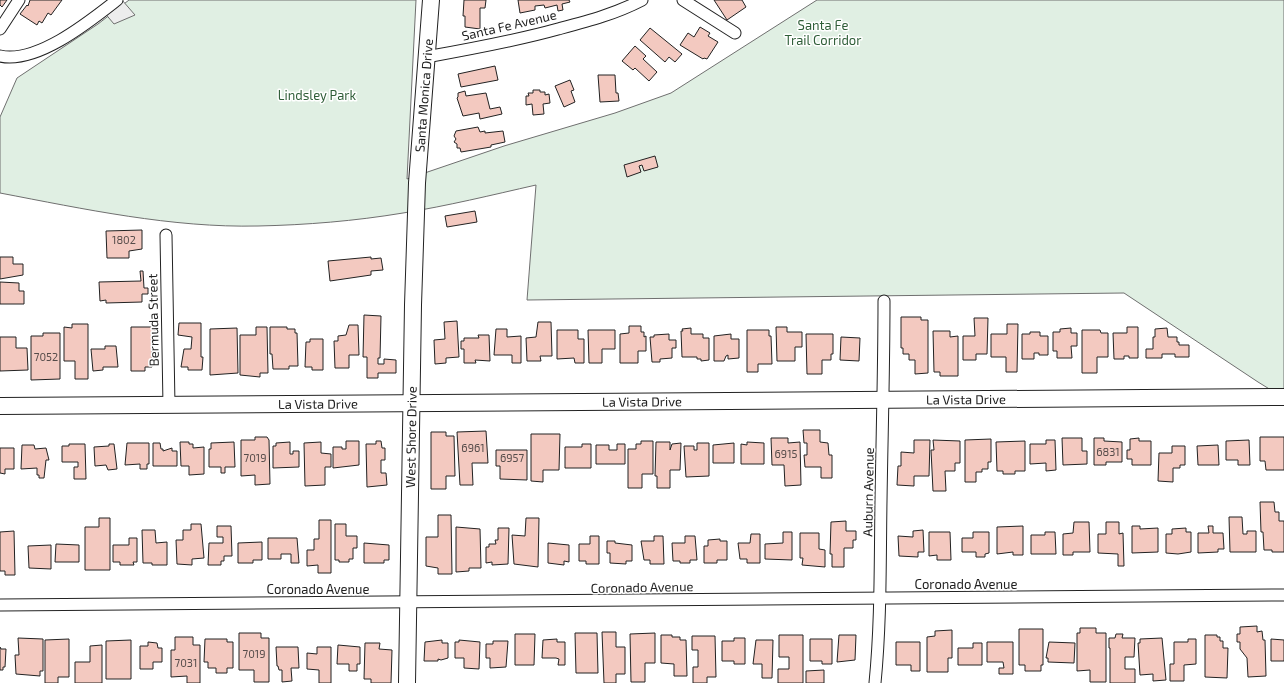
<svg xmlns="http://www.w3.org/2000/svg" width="1284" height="683" viewBox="0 0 1284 683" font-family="'Exo 2',sans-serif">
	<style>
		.green { fill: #e0efe3; stroke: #6f6f6f }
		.parking { fill: #ededed; stroke: #6f6f6f }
		.building { fill: #f3c9c0; stroke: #222 }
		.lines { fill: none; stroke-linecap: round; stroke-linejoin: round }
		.street-casing { stroke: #222; stroke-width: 13 }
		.secondary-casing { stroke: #222; stroke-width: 18 }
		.street { stroke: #fff; stroke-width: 11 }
		.secondary { stroke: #fff; stroke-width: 16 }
		.labels { text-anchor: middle; stroke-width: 3; stroke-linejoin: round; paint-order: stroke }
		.number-label { font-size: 11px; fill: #564c4a }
		.street-label { font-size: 13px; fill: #222; stroke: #fff }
		.park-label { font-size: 13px; fill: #2f5e38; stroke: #fff }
	</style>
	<rect width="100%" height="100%" fill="#fff"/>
	<path class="green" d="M 129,0 L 416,0 L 407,179 L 504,146 L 615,113 L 671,93 L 817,0 L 1284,0 L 1284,390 L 1271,390 L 1258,382 L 1124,293 L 527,300 L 536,185 C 492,195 447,206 403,213 C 355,221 306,225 258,226 C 172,228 84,209 0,193 L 0,117 L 17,78 L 98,24 Z"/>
	<path class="parking" d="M 122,0 L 135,15 L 114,24 L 103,11 Z"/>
	<g class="building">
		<path d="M 0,0 L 7,0 L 2,7 L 0,5 Z"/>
		<path d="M 30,0 L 62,0 L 51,15 L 48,13 L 42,23 L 39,21 L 37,25 L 20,14 L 27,5 L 28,6 Z"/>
		<path d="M 464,0 L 486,0 L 485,8 L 480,8 L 480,29 L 465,27 L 465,16 L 463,16 Z"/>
		<path d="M 518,0 L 569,0 L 570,2 L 562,4 L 563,10 L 558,11 L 557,5 L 545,8 L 544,5 L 535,6 L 535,10 L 520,13 Z"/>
		<path d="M 714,0 L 742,0 L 746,7 L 727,20 Z"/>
		<path d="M 700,27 L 710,33 L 708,36 L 718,42 L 707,59 L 704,58 L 703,59 L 680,45 L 688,33 L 694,37 Z"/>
		<path d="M 650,28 L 682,54 L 675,62 L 669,57 L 665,62 L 640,40 Z"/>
		<path d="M 635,46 L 646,56 L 643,59 L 657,72 L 649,81 L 635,68 L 633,70 L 622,61 Z"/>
		<path d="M 495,66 L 498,80 L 461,87 L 458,74 Z"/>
		<path d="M 598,75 L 615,75 L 616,93 L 618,93 L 619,101 L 600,102 Z"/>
		<path d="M 570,80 L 574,90 L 571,91 L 575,102 L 564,107 L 555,86 Z"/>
		<path d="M 533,90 L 540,90 L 540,92 L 545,92 L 545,95 L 549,94 L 550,103 L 543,104 L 544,114 L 533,115 L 532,104 L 526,105 L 526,96 L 529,96 L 528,93 L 533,93 Z"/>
		<path d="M 465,91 L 466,96 L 486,93 L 490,109 L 500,107 L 502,114 L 480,119 L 479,113 L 463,116 L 457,98 L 458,97 L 458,93 Z"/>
		<path d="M 478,127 L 480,132 L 485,131 L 485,133 L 503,131 L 505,142 L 491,145 L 491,147 L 461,152 L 460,148 L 457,148 L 457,144 L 454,142 L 456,139 L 454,136 L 456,131 Z"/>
		<path d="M 655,156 L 658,167 L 644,171 L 642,165 L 639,166 L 641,172 L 627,177 L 624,165 Z"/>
		<path d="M 475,211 L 477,222 L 447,227 L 445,216 Z"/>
		<path d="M 142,230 L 142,249 L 129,251 L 129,258 L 107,258 L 106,231 Z"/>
		<path d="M 0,257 L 13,257 L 13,264 L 23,264 L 23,275 L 0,279 Z"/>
		<path d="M 371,257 L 371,259 L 381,258 L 383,270 L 371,271 L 371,275 L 330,281 L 328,261 Z"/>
		<path d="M 140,271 L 143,271 L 144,288 L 148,288 L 148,294 L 142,294 L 142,302 L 106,303 L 106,300 L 100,301 L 99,282 L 141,281 Z"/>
		<path d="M 0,282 L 19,283 L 19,291 L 24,291 L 24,304 L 0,304 Z"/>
		<path d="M 364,315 L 381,316 L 380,358 L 378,358 L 378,364 L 384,364 L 384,359 L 396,360 L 396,373 L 378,373 L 378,378 L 367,378 L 367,357 L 363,357 Z"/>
		<path d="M 901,317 L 921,317 L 921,320 L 928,320 L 928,373 L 915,374 L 915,360 L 909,360 L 909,354 L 903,354 L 903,348 L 901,348 Z"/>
		<path d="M 974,318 L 988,318 L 987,354 L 976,354 L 976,360 L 963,360 L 963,336 L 975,336 Z"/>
		<path d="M 457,321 L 459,357 L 446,358 L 446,363 L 435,364 L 434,340 L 445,339 L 444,322 Z"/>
		<path d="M 538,322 L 551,322 L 552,356 L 540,356 L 541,361 L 527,361 L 526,338 L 536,337 Z"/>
		<path d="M 179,323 L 201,323 L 201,357 L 203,357 L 202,370 L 188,370 L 188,367 L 181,367 L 184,349 L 191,349 L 192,337 L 178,335 Z"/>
		<path d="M 72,324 L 88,324 L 88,379 L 75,379 L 75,361 L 64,361 L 64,327 L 72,328 Z"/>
		<path d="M 1007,324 L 1018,324 L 1017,372 L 1006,372 L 1006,357 L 991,357 L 991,334 L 1007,334 Z"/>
		<path d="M 349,325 L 358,325 L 359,355 L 349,355 L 349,368 L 335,368 L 334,341 L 338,341 L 338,336 L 346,335 Z"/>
		<path d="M 629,326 L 641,326 L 641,332 L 644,332 L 644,337 L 646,336 L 646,351 L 638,351 L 638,363 L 620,363 L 620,334 L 629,333 Z"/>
		<path d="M 131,327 L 155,327 L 155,340 L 152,340 L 152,367 L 145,367 L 145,371 L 131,371 Z"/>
		<path d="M 256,327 L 267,327 L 268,373 L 260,373 L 260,377 L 240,375 L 240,335 L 256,335 Z"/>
		<path d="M 270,327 L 287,327 L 287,329 L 295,329 L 295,333 L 297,333 L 298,366 L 289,366 L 289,369 L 273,369 L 272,354 L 270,354 Z"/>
		<path d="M 776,327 L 787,327 L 787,332 L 802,332 L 802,347 L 795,347 L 795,361 L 777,361 Z"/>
		<path d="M 1127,327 L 1138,327 L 1138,358 L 1129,358 L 1129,356 L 1124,356 L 1124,359 L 1114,359 L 1113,333 L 1127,333 Z"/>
		<path d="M 237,328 L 238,373 L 210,375 L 210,329 Z"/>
		<path d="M 691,328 L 691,334 L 703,334 L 703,338 L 709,338 L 709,360 L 701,361 L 701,359 L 697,359 L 697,357 L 682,357 L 681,331 L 683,331 L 682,329 Z"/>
		<path d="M 1071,328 L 1071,333 L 1077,333 L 1077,346 L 1071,346 L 1072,358 L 1057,358 L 1057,351 L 1053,351 L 1053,332 L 1060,332 L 1060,329 Z"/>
		<path d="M 1167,328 L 1168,337 L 1177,337 L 1177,342 L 1179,342 L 1179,345 L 1189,345 L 1189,357 L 1175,357 L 1175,354 L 1162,354 L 1162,358 L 1146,358 L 1146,349 L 1153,349 L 1153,337 L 1155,337 L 1155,329 Z"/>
		<path d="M 496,329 L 507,329 L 507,337 L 521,336 L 521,363 L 512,363 L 512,355 L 494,355 Z"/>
		<path d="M 557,330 L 578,330 L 578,339 L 584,339 L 584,363 L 575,363 L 574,358 L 557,359 Z"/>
		<path d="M 588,330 L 615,330 L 615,349 L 602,349 L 602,363 L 589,363 Z"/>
		<path d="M 747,330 L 769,330 L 769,336 L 771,336 L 772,364 L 758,364 L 758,372 L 747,372 Z"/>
		<path d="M 1082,330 L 1100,330 L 1101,333 L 1108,333 L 1108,357 L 1097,357 L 1097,373 L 1082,373 Z"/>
		<path d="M 933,331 L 950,331 L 950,337 L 958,336 L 958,376 L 940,376 L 940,372 L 934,372 Z"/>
		<path d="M 1030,332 L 1040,332 L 1040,336 L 1048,336 L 1048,355 L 1039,355 L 1039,353 L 1034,353 L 1034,359 L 1022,359 L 1022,334 L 1030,334 Z"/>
		<path d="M 43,333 L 60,333 L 60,379 L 31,380 L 31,336 L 43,336 Z"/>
		<path d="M 669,334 L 669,340 L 676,340 L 676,348 L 672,348 L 672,358 L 660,359 L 660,362 L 652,362 L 650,337 L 654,337 L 654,335 Z"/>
		<path d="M 731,334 L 731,339 L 739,339 L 739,358 L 728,359 L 728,355 L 726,356 L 724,361 L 714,361 L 714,336 Z"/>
		<path d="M 806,334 L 833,334 L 833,354 L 831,354 L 831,360 L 822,360 L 822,374 L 807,374 Z"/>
		<path d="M 478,335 L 489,335 L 490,361 L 475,360 L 476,363 L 464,363 L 464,349 L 461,349 L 461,341 L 464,341 L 464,338 L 479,338 Z"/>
		<path d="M 0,337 L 16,337 L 16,348 L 27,348 L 28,370 L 0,371 Z"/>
		<path d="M 841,337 L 860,338 L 859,361 L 840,360 Z"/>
		<path d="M 310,339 L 323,339 L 323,370 L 312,370 L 312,367 L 305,367 L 306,342 L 310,342 Z"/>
		<path d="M 105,346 L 116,346 L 118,367 L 103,367 L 103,370 L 93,371 L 91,349 L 105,349 Z"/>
		<path d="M 803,430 L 820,430 L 820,442 L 828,443 L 829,455 L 832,455 L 832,478 L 821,478 L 821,467 L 805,467 L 804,455 L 807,455 L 807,443 L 804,443 Z"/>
		<path d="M 486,431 L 488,463 L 472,463 L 473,485 L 460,485 L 457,432 Z"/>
		<path d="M 431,432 L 446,432 L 446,436 L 454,436 L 455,476 L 446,476 L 446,489 L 431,489 Z"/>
		<path d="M 531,434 L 560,434 L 559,470 L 543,470 L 543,482 L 531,481 Z"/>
		<path d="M 255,437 L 267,437 L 269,440 L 270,484 L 255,485 L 255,475 L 241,476 L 241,440 L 255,440 Z"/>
		<path d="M 1260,437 L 1284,437 L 1284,470 L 1266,470 L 1265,461 L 1260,461 Z"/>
		<path d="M 771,438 L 788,438 L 788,443 L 800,442 L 801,485 L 785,486 L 784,465 L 772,465 Z"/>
		<path d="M 1062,438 L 1082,438 L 1082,451 L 1087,451 L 1087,464 L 1063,465 Z"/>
		<path d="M 1094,438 L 1104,438 L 1104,441 L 1122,442 L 1122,462 L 1106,462 L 1106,465 L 1094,465 Z"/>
		<path d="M 1139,438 L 1139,441 L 1151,441 L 1151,465 L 1132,465 L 1132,459 L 1127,459 L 1127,450 L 1130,450 L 1130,439 Z"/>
		<path d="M 991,439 L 991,462 L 988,462 L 988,469 L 982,469 L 982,472 L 976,472 L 976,482 L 965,482 L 965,440 Z"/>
		<path d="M 914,440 L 930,440 L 929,476 L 914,476 L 914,486 L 897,485 L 898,466 L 901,466 L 901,452 L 914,453 Z"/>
		<path d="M 933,440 L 960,441 L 960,463 L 955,463 L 955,471 L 945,471 L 946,491 L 933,491 L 931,450 L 934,450 Z"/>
		<path d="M 1046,440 L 1055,440 L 1056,470 L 1046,471 L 1046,463 L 1030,464 L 1030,444 L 1046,444 Z"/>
		<path d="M 1249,440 L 1250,465 L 1238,465 L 1238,460 L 1226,460 L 1226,441 Z"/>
		<path d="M 346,441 L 359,441 L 359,465 L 333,468 L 333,447 L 342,447 L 342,449 L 346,449 Z"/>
		<path d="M 376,441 L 381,441 L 382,448 L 385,448 L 385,460 L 381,460 L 381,473 L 386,473 L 387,485 L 367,487 L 366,444 L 376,444 Z"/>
		<path d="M 641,441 L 653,441 L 653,474 L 642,474 L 642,488 L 628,488 L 628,449 L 636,449 L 636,444 L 641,444 Z"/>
		<path d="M 1025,441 L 1025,471 L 1015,471 L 1015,474 L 1003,474 L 1003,471 L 997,471 L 996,442 Z"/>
		<path d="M 180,442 L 189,442 L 189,444 L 193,444 L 193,448 L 204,447 L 204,474 L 189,475 L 189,466 L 181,466 Z"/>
		<path d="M 234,442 L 235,467 L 225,467 L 225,473 L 221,473 L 221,467 L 209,467 L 209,449 L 211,449 L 211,443 Z"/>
		<path d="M 290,442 L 290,454 L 293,454 L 293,451 L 299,451 L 299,467 L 273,468 L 273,446 L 276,446 L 276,443 Z"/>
		<path d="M 321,442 L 321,453 L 331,454 L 331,467 L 325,467 L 325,485 L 305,486 L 304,443 Z"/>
		<path d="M 656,442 L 670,442 L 670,450 L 672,444 L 681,443 L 680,470 L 670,470 L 670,488 L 657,488 L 657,476 L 655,476 Z"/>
		<path d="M 747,442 L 764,443 L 764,464 L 741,464 L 741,444 L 747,445 Z"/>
		<path d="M 127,443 L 149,443 L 149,464 L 147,464 L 147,469 L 140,469 L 140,464 L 125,465 Z"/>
		<path d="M 153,443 L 160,443 L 161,449 L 163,449 L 163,451 L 172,448 L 172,451 L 177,451 L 177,466 L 153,466 Z"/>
		<path d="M 697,443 L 709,443 L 709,476 L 686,477 L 684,446 L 694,446 L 694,450 L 697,450 Z"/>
		<path d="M 734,443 L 734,463 L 713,463 L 713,445 Z"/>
		<path d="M 69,444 L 85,444 L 86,479 L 74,479 L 74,467 L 78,467 L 78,462 L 62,462 L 62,446 L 69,446 Z"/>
		<path d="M 109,444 L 114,444 L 117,469 L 108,470 L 106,465 L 95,466 L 94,447 L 109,446 Z"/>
		<path d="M 582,444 L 591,444 L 591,468 L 565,468 L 565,447 L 582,447 Z"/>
		<path d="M 617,444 L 625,444 L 625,464 L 596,464 L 596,445 L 609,445 L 609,450 L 617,450 Z"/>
		<path d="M 22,445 L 34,445 L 35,449 L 46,448 L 49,460 L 46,460 L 44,478 L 39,478 L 39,475 L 37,475 L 37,468 L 21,469 Z"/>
		<path d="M 1218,445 L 1219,465 L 1198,465 L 1197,446 Z"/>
		<path d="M 1172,446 L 1185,446 L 1185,465 L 1180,465 L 1180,468 L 1173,468 L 1173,482 L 1158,481 L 1159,453 L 1172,453 Z"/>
		<path d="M 0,448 L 14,448 L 14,469 L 5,469 L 5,474 L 0,473 Z"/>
		<path d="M 496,450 L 527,450 L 527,480 L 500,479 L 500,466 L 496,466 Z"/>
		<path d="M 1260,502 L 1274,502 L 1275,512 L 1279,512 L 1279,521 L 1284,521 L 1284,552 L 1272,552 L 1272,550 L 1264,550 L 1263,532 L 1261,532 Z"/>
		<path d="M 438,515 L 451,515 L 452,574 L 438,574 L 438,568 L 426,566 L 426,537 L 438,537 Z"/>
		<path d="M 1229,517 L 1242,517 L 1243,534 L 1247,534 L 1247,531 L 1256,531 L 1256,552 L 1230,552 Z"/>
		<path d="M 99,518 L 110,518 L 110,570 L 85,570 L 85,527 L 99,527 Z"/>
		<path d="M 526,518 L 539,518 L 538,567 L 514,564 L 512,535 L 525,536 Z"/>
		<path d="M 319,520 L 331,520 L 331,573 L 318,573 L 318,565 L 307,566 L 307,550 L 314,550 L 314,539 L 319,539 Z"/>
		<path d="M 846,521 L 846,531 L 856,531 L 856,540 L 853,540 L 853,548 L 844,548 L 844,567 L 832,567 L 832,554 L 830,554 L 831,522 Z"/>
		<path d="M 1074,522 L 1089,522 L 1090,552 L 1073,552 L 1073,555 L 1063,555 L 1063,534 L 1073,533 Z"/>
		<path d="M 1106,522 L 1119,522 L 1119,534 L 1123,533 L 1124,566 L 1118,566 L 1118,554 L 1098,553 L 1098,534 L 1106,534 Z"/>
		<path d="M 191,524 L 201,524 L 204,558 L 192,559 L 192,565 L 177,564 L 176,540 L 183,540 L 183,530 L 191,530 Z"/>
		<path d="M 335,524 L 346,524 L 346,536 L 357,536 L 357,548 L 353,548 L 353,559 L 349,559 L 349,562 L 339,562 L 339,560 L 335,560 Z"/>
		<path d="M 217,526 L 231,526 L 232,556 L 224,556 L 224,561 L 221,561 L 221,565 L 208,565 L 209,543 L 223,543 L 223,537 L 217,537 Z"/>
		<path d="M 1023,526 L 1023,555 L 1013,555 L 1013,552 L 997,554 L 997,527 Z"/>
		<path d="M 1132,526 L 1140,526 L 1140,529 L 1158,528 L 1158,552 L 1132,553 Z"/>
		<path d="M 1208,526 L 1213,526 L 1213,533 L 1223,533 L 1224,549 L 1218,549 L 1218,552 L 1198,553 L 1198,533 L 1209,533 Z"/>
		<path d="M 456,527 L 480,529 L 481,568 L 469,568 L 469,571 L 456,572 Z"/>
		<path d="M 498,528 L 509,528 L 508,564 L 492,565 L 492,562 L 486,563 L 486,547 L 489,547 L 489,544 L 496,544 L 495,540 L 498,540 Z"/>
		<path d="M 1186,528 L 1186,532 L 1191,532 L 1191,552 L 1178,554 L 1166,553 L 1166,534 L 1172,534 L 1172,529 Z"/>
		<path d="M 142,530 L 155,530 L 156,543 L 167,542 L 167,565 L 152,565 L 152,563 L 143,563 Z"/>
		<path d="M 923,530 L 924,552 L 918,552 L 918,557 L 899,556 L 898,536 L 913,537 L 913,531 Z"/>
		<path d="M 14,531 L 15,575 L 5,575 L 5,571 L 0,571 L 0,532 Z"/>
		<path d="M 783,532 L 792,532 L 792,560 L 765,559 L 765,544 L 783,543 Z"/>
		<path d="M 929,532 L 950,532 L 951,560 L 937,560 L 937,555 L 929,556 Z"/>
		<path d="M 973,532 L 989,532 L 989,553 L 985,554 L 985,557 L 976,557 L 976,552 L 962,552 L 962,538 L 973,538 Z"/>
		<path d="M 1045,532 L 1055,532 L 1056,554 L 1031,554 L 1031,535 L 1045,535 Z"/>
		<path d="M 800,533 L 819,533 L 819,549 L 825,550 L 825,567 L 802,565 L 803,558 L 800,558 Z"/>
		<path d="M 751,534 L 760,534 L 760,563 L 747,563 L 747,559 L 740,559 L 738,543 L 750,543 Z"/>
		<path d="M 590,536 L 599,536 L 599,564 L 586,564 L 586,561 L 579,561 L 579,544 L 590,544 Z"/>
		<path d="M 654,536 L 663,536 L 664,564 L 650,564 L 650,560 L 644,560 L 641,541 L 654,541 Z"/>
		<path d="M 685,536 L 695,536 L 697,560 L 690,560 L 690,563 L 680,563 L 680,561 L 673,561 L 672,543 L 685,543 Z"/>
		<path d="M 129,538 L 137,538 L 137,562 L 133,562 L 134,565 L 120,565 L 120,562 L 113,562 L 113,545 L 129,545 Z"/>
		<path d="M 268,538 L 297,538 L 299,563 L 291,563 L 291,554 L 281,554 L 281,559 L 268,559 Z"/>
		<path d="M 720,539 L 720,541 L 727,541 L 727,560 L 717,560 L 717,563 L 704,563 L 704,546 L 708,546 L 708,540 Z"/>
		<path d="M 607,541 L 615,541 L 615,543 L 632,545 L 632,561 L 626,561 L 626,564 L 610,563 L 610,553 L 607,553 Z"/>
		<path d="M 262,542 L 262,560 L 253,560 L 253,563 L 238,563 L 238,543 Z"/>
		<path d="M 364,543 L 389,545 L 389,560 L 384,560 L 384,563 L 364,563 Z"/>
		<path d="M 548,543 L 569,545 L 569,562 L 564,561 L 564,565 L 548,563 Z"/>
		<path d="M 56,544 L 79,545 L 79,562 L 55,562 Z"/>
		<path d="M 51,545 L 51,569 L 29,568 L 28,546 Z"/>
		<path d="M 1257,626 L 1257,632 L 1262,631 L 1263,640 L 1265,640 L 1266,676 L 1248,677 L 1247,658 L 1240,649 L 1240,642 L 1237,642 L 1237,634 L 1240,634 L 1240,627 Z"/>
		<path d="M 1080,628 L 1096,628 L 1096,633 L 1106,633 L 1106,682 L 1090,682 L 1090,670 L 1077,671 L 1077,633 L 1080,633 Z"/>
		<path d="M 1019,629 L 1043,629 L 1043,665 L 1041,665 L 1041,671 L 1025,671 L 1025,665 L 1019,665 Z"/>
		<path d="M 952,630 L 952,658 L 948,658 L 948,672 L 927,672 L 927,637 L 935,636 L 935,631 Z"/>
		<path d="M 602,632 L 616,632 L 616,647 L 625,647 L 625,674 L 616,674 L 616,683 L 604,683 Z"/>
		<path d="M 239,633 L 261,633 L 261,638 L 269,638 L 269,682 L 254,682 L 254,670 L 239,670 Z"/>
		<path d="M 575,633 L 597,633 L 598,673 L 576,673 Z"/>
		<path d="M 655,633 L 655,663 L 645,663 L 645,682 L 631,682 L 630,634 Z"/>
		<path d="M 515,634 L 535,634 L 534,665 L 515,665 Z"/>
		<path d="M 1116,634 L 1123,634 L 1122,638 L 1135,638 L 1134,657 L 1125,657 L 1125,669 L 1135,669 L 1135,683 L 1110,683 L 1110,648 L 1109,648 L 1109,638 L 1115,638 Z"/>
		<path d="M 661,635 L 672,635 L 672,637 L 680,637 L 680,640 L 686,640 L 687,676 L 674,676 L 674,664 L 661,663 Z"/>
		<path d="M 779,635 L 803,635 L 803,683 L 778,683 L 778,669 L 789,669 L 789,657 L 779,657 Z"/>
		<path d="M 839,635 L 856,635 L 855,660 L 837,662 Z"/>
		<path d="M 1205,635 L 1217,635 L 1217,637 L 1220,637 L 1220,641 L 1223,641 L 1223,648 L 1228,648 L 1227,678 L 1205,677 Z"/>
		<path d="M 692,636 L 715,636 L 716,677 L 707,677 L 707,683 L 693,683 L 693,667 L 698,667 L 698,650 L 692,650 Z"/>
		<path d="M 175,637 L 193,637 L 193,645 L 200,645 L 200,683 L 187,683 L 187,676 L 171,677 L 171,650 L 175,650 Z"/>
		<path d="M 18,638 L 43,639 L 43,671 L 40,671 L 40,676 L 16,674 L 15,655 L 19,655 Z"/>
		<path d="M 734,638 L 745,638 L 745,664 L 734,664 L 734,661 L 722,661 L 722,641 L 734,641 Z"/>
		<path d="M 1162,638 L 1166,680 L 1153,681 L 1153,674 L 1140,675 L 1138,643 L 1140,643 L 1140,639 Z"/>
		<path d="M 69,639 L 69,677 L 58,677 L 58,683 L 45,683 L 45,640 Z"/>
		<path d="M 205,639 L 227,639 L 227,642 L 233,642 L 233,668 L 227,668 L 227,673 L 216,673 L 216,668 L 208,668 L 208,662 L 204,662 Z"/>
		<path d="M 557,639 L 557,642 L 565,642 L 565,665 L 558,665 L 559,659 L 556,658 L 542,658 L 543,640 Z"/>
		<path d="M 810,639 L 832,639 L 832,664 L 822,664 L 822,661 L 810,661 Z"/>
		<path d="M 1188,639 L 1196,639 L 1196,664 L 1184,665 L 1184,681 L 1170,681 L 1170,664 L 1174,664 L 1174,642 L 1188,642 Z"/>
		<path d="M 1271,639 L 1284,640 L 1284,661 L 1271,661 Z"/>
		<path d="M 131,640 L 131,679 L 106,679 L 106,641 Z"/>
		<path d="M 442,640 L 442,643 L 448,643 L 448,658 L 441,660 L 438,659 L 438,661 L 424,661 L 425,642 Z"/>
		<path d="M 459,640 L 480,642 L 479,669 L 464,668 L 464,658 L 455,658 L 455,642 L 459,642 Z"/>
		<path d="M 756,640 L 773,640 L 772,678 L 762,678 L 762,664 L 753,664 Z"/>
		<path d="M 493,641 L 508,641 L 506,667 L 490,668 L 490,658 L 486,658 L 486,644 L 493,644 Z"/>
		<path d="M 148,642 L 157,643 L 158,648 L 162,648 L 162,662 L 153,662 L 153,669 L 140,669 L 140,646 L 148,646 Z"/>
		<path d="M 896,642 L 920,642 L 920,671 L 911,671 L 911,665 L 896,665 Z"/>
		<path d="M 987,642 L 1013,642 L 1013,674 L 999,674 L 999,668 L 1004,668 L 1003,662 L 987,662 Z"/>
		<path d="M 1049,642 L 1075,643 L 1074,663 L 1048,662 L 1048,658 L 1046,658 Z"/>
		<path d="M 365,643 L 380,643 L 379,649 L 392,650 L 391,683 L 371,683 L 371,679 L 364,679 Z"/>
		<path d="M 973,643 L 982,643 L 982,665 L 958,665 L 958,648 L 973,648 Z"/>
		<path d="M 102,645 L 102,683 L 75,683 L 75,662 L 90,662 L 90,646 Z"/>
		<path d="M 338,645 L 360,647 L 360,664 L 357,664 L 357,671 L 349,671 L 349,664 L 337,664 Z"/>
		<path d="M 0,647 L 1,649 L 6,649 L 5,667 L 3,667 L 3,670 L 0,670 Z"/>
		<path d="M 276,647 L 298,647 L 299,668 L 291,668 L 292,681 L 282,682 L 282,670 L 279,670 L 278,666 L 277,666 Z"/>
		<path d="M 317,647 L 331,647 L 331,683 L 319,683 L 319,670 L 307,669 L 307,653 L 317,654 Z"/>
		<path d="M 824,670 L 824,683 L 806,683 L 806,671 Z"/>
	</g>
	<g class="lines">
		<g class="street-casing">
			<g id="street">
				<path d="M 683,0 L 735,33"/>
				<path d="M 0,29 L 19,0"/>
				<path d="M 0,56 C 37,64 89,22 117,0"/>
				<path d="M 426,57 C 471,49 515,41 558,29 C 588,21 615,14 642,0"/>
				<path d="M 166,235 L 169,405"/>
				<path d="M 0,605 L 1284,595"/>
				<path d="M 875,683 C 881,622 880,562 881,501 C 882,434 884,368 884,301"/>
			</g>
		</g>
		<g class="secondary-casing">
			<g id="secondary">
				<path id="s1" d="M 0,406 L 1284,397"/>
				<path id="s2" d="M 407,683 L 413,305 L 417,183 L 431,0"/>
			</g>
		</g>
		<use href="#street" class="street"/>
		<use href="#secondary" class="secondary"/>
	</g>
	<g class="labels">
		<g class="number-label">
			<text x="124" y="244">1802</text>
			<text x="46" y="361">7052</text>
			<text x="473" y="452">6961</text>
			<text x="1108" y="456">6831</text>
			<text x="786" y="458">6915</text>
			<text x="255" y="462">7019</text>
			<text x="512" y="462">6957</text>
			<text x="254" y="658">7019</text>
			<text x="186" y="667">7031</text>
		</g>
		<g class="street-label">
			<text transform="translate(509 25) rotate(-13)" y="5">Santa Fe Avenue</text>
			<text dy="5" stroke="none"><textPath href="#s2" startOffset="588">Santa Monica Drive</textPath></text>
			<text transform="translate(153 320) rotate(-91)" y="5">Bermuda Street</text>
			<text dy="5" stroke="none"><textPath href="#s1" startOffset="966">La Vista Drive</textPath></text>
			<text dy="5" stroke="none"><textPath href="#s1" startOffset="642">La Vista Drive</textPath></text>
			<text dy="5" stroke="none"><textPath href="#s1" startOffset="318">La Vista Drive</textPath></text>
			<text dy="5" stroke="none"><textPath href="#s2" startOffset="246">West Shore Drive</textPath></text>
			<text transform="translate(868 492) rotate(-89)" y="5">Auburn Avenue</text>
			<text x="966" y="589">Coronado Avenue</text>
			<text transform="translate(642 587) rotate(-1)" y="5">Coronado Avenue</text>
			<text x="318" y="594">Coronado Avenue</text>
		</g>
		<g class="park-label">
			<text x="823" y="30">Santa Fe<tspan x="823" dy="15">Trail Corridor</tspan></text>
			<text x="317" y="100">Lindsley Park</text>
		</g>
	</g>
</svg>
